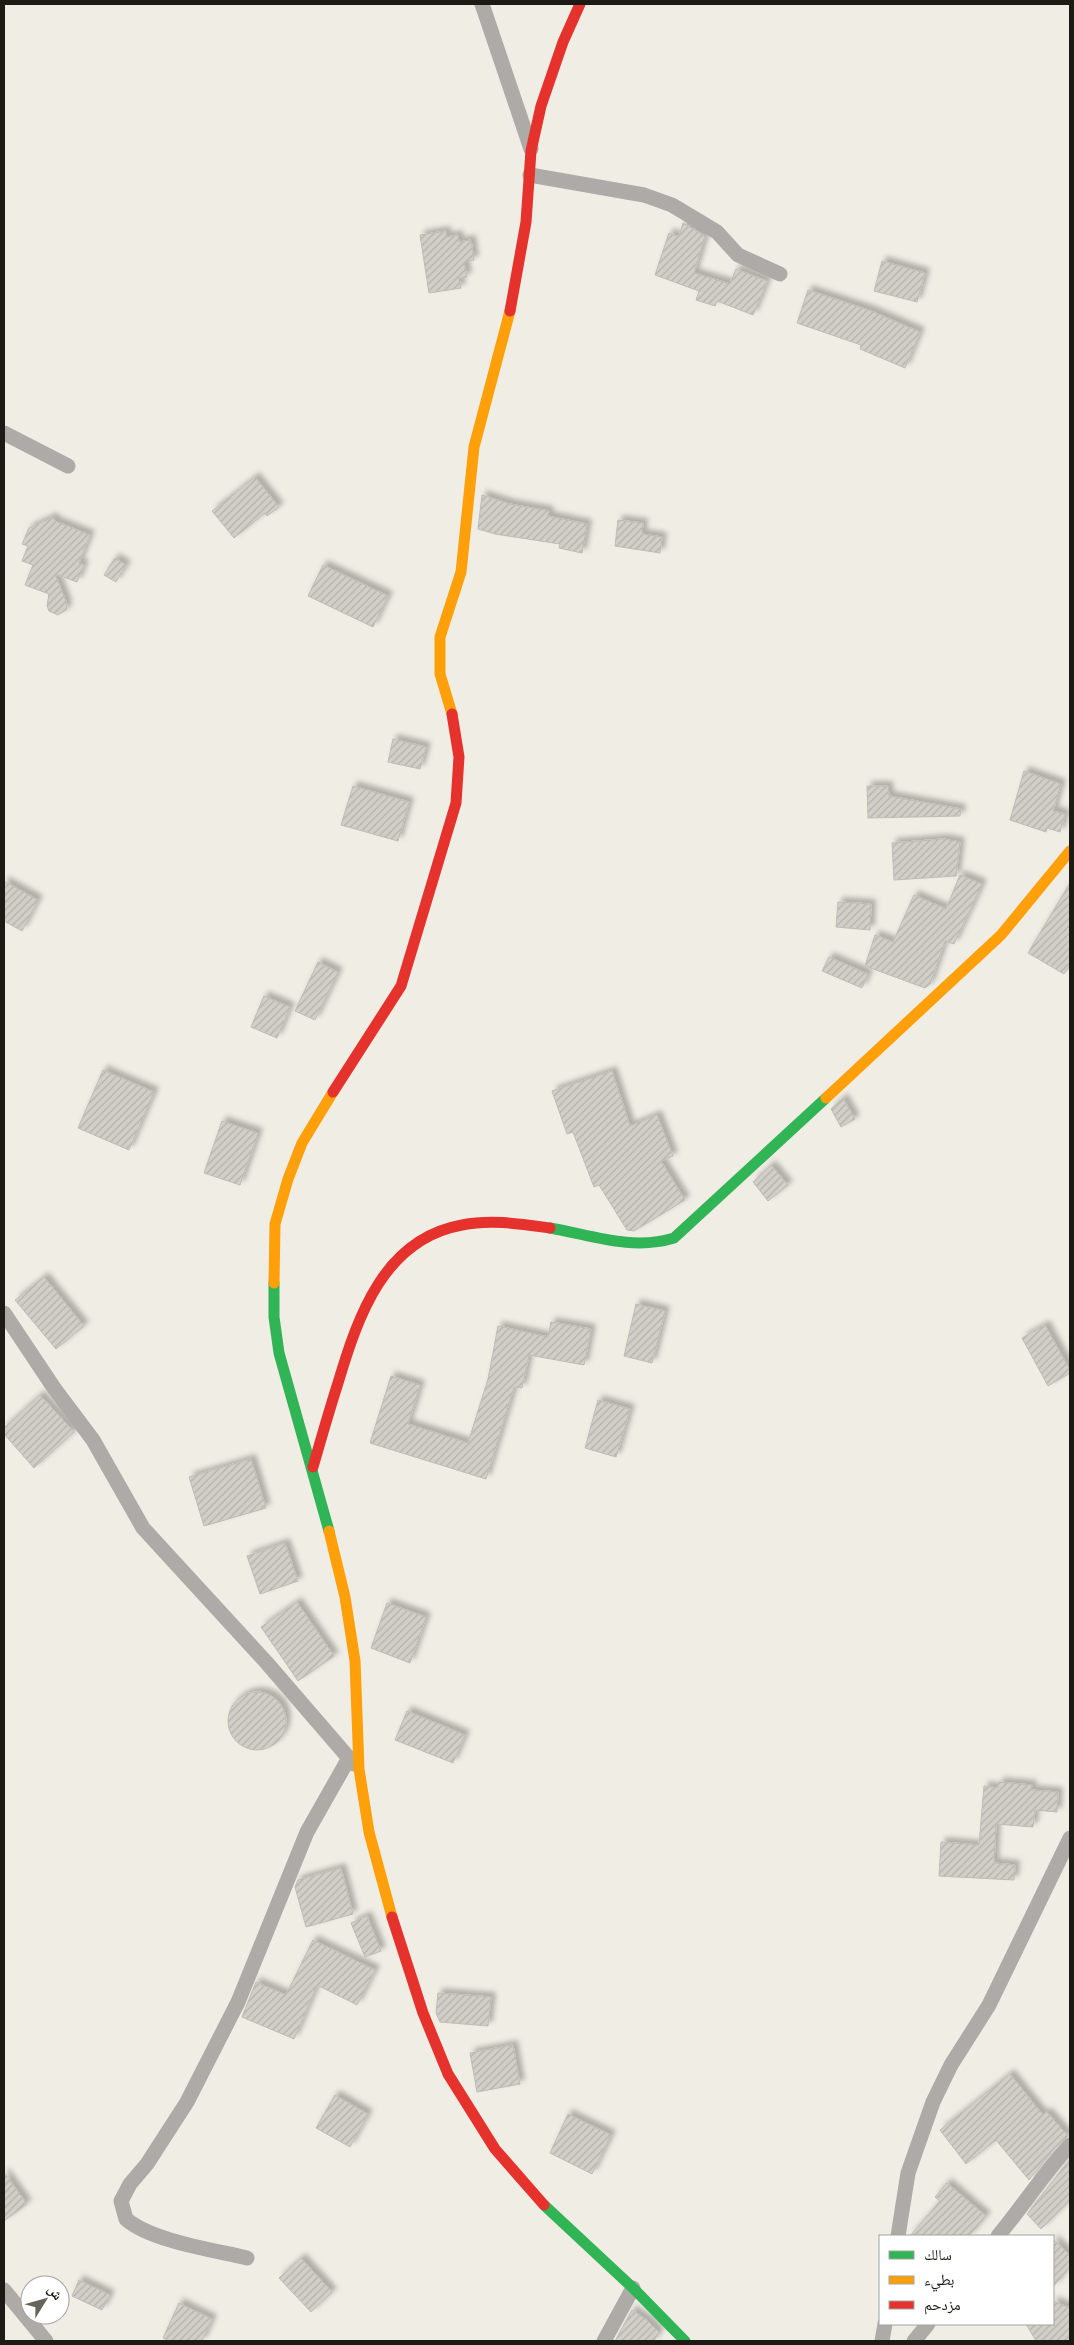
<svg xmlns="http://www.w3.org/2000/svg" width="1074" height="2345" viewBox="0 0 1074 2345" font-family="Jost,'Noto Naskh Arabic',sans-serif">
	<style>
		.building { fill: url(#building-hatch); stroke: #bdbcb5; filter: url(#shadow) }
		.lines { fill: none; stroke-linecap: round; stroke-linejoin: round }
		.street { stroke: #adaaa8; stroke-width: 15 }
		.fast { stroke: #30b455; stroke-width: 11 }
		.slow { stroke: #ff9f0a; stroke-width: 11 }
		.jam { stroke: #e5322d; stroke-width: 11 }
	</style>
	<defs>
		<pattern id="building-hatch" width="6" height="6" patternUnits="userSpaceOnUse" patternTransform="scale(1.25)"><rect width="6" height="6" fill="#d1cfc8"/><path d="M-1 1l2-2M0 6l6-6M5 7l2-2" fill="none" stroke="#b3b1ab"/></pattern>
		<filter id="shadow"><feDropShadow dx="4.5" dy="-4.5" stdDeviation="2.5" flood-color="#0004"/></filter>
	</defs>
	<rect width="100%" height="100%" fill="#f0ede5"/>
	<g class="building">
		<path d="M 683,223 L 705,236 L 694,273 L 730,284 L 736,269 L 767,281 L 753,315 L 717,301 L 715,306 L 696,300 L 699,291 L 655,275 L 669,233 L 679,237 Z"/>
		<path d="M 446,231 L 446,237 L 458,235 L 459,242 L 471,240 L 474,260 L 464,262 L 467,277 L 459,278 L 461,288 L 429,293 L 420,235 Z"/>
		<path d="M 882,261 L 925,273 L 917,302 L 874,291 Z"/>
		<path d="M 808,290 L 869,310 L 920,332 L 905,368 L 860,349 L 861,345 L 797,323 Z"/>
		<path d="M 255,477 L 279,507 L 267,516 L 265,513 L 234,538 L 212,511 Z"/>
		<path d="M 482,495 L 510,504 L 549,511 L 548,516 L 587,524 L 582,553 L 559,548 L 560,544 L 495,534 L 478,529 Z"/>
		<path d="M 53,517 L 55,521 L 90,535 L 79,563 L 84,565 L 77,582 L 55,574 L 67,604 L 66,610 L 58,615 L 49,611 L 47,606 L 49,594 L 25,585 L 33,565 L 22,561 L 28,546 L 22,544 L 29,528 Z"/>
		<path d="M 618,520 L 643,523 L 642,534 L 662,537 L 660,553 L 615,546 Z"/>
		<path d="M 115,558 L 126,565 L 116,582 L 104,575 Z"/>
		<path d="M 323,565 L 388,596 L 373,627 L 308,596 Z"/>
		<path d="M 393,739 L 426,747 L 420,769 L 388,762 Z"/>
		<path d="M 1024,771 L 1061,784 L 1053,811 L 1065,814 L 1060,832 L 1047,828 L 1046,832 L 1010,820 Z"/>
		<path d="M 353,786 L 409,802 L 398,841 L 341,825 Z"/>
		<path d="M 867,786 L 888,786 L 889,796 L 961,809 L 960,816 L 868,818 Z"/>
		<path d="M 943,839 L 960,842 L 956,876 L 894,880 L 892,843 Z"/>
		<path d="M 960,875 L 982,884 L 954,944 L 945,941 L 930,984 L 925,988 L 865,966 L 875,935 L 893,942 L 914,895 L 946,909 Z"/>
		<path d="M 4,881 L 38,900 L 22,931 L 4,921 Z"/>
		<path d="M 1070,883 L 1070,965 L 1064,974 L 1028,953 Z"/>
		<path d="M 838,902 L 871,904 L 870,930 L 836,927 Z"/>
		<path d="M 829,957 L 868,974 L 862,988 L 822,971 Z"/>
		<path d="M 318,962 L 338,972 L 315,1020 L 295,1011 Z"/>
		<path d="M 264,996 L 290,1007 L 277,1038 L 251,1027 Z"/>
		<path d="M 103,1070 L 154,1092 L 129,1150 L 78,1128 Z"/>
		<path d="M 612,1071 L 630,1126 L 657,1115 L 673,1156 L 661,1161 L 685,1200 L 634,1231 L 627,1230 L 599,1185 L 594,1187 L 573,1132 L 567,1134 L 552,1091 Z"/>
		<path d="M 843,1098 L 855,1119 L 841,1127 L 831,1109 Z"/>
		<path d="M 222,1121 L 258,1133 L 240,1185 L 204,1173 Z"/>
		<path d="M 771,1165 L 788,1185 L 768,1201 L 753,1182 Z"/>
		<path d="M 44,1277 L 84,1326 L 56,1349 L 15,1300 Z"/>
		<path d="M 636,1304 L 665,1311 L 652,1363 L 624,1356 Z"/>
		<path d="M 551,1322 L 591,1329 L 584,1365 L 529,1355 L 522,1388 L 514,1387 L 486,1479 L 370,1443 L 391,1376 L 420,1385 L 408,1424 L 468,1443 L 488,1379 L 498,1326 L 548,1337 Z"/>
		<path d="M 1045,1325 L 1070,1370 L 1070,1373 L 1048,1386 L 1022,1338 Z"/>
		<path d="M 40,1395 L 74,1432 L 34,1468 L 4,1434 L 4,1428 Z"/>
		<path d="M 598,1400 L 630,1409 L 616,1457 L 585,1448 Z"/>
		<path d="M 251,1459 L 266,1508 L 204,1526 L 189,1477 Z"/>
		<path d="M 285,1543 L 298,1581 L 260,1594 L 247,1556 Z"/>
		<path d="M 297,1602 L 334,1656 L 298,1681 L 261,1627 Z"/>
		<path d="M 387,1603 L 426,1617 L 410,1663 L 371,1648 Z"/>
		<circle cx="257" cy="1721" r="29"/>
		<path d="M 407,1711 L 465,1735 L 453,1763 L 395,1740 Z"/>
		<path d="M 999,1782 L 1032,1785 L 1031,1790 L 1058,1792 L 1057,1812 L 1035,1810 L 1033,1827 L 996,1824 L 994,1863 L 1015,1865 L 1014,1880 L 939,1876 L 941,1842 L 979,1845 L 984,1786 L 998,1788 Z"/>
		<path d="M 341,1868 L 353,1914 L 306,1927 L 295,1887 L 298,1880 Z"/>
		<path d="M 367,1916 L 381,1951 L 365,1957 L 351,1923 Z"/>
		<path d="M 313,1940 L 375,1970 L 357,2005 L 317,1985 L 294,2039 L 242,2017 L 256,1982 L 286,1995 Z"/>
		<path d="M 438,1993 L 491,1997 L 488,2026 L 440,2022 L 436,2013 Z"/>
		<path d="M 513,2045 L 520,2084 L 477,2092 L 470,2053 Z"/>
		<path d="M 1010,2074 L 1043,2115 L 1047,2112 L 1068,2136 L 1053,2150 L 1029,2180 L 996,2140 L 966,2164 L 940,2130 Z"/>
		<path d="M 335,2095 L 368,2114 L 350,2147 L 316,2128 Z"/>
		<path d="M 568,2114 L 611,2135 L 592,2174 L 550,2153 Z"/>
		<path d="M 1070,2159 L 1070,2200 L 1041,2229 L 1027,2214 Z"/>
		<path d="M 4,2172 L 27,2204 L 4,2221 Z"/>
		<path d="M 947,2183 L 986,2216 L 969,2236 L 910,2236 L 940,2201 L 935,2197 Z"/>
		<path d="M 1053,2239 L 1070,2255 L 1070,2267 L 1053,2287 Z"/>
		<path d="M 301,2258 L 332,2292 L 311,2312 L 279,2278 Z"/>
		<path d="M 79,2280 L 110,2295 L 102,2310 L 72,2296 Z"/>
		<path d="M 1053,2301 L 1070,2308 L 1070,2341 L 1036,2341 L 1026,2324 L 1053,2324 Z"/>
		<path d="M 179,2303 L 212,2319 L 202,2341 L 170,2341 L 163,2338 Z"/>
		<path d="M 632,2310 L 648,2321 L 659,2332 L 654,2341 L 615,2341 Z"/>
	</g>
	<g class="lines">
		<g class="street">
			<path d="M 482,4 L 531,149"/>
			<path d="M 530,175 L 644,195 L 672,205 L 717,232 L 738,255 L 780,274"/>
			<path d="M 4,433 L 68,466"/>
			<path d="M 4,1313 L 54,1388 L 93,1440 L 143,1528 L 266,1662 L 354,1764"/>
			<path d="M 898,2236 L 908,2173 L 933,2102 L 951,2065 L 989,2005 L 1070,1838"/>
			<path d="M 998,2236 C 1023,2206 1043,2174 1070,2145"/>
			<path d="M 247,2258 C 214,2250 151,2241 126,2219 L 121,2201 L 130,2184 L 147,2164 L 187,2102 L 238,2002 L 307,1832 L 349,1758"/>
			<path d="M 4,2290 L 46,2341"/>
			<path d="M 604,2341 L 633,2288"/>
			<path d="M 882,2341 L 885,2324"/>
			<path d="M 914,2341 L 928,2324"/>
		</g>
		<g class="fast">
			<path d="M 550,1228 C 591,1235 632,1251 674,1238 L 826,1098"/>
			<path d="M 274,1283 L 274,1317 L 279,1353 L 329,1531"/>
			<path d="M 544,2205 L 633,2288 L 685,2341"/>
		</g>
		<g class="slow">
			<path d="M 452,714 L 440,674 L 440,637 L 461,572 L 474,447 L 510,311"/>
			<path d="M 826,1098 L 1001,935 L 1070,851"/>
			<path d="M 274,1283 L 275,1224 L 288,1179 L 302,1143 L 333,1092"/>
			<path d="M 329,1531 L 345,1597 L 355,1661 L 359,1769 L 369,1832 L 392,1917"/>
		</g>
		<g class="jam">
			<path d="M 510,311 L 526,222 L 531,151 L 541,106 L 563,42 L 580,4"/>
			<path d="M 333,1092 L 401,986 L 456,803 L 459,757 L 452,714"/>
			<path d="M 313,1467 C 321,1439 329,1411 338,1383 C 358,1316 384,1239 462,1225 C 491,1219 521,1224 550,1228"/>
			<path d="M 392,1917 L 423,2013 L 448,2074 L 495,2149 L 544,2205"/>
		</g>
	</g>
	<rect width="1074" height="2345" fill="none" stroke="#1c1a14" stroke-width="10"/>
	<rect x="879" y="2235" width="175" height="90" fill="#ffffff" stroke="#a4a3a1"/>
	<rect x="889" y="2251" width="25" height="8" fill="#30b455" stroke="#a4a3a1"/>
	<text x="924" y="2260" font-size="15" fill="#1c1a14">سالك</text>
	<rect x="889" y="2276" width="25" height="8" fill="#ff9f0a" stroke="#a4a3a1"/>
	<text x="924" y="2285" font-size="15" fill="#1c1a14">بطيء</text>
	<rect x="889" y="2301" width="25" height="8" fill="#e5322d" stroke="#a4a3a1"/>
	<text x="924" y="2310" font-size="15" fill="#1c1a14">مزدحم</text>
	<g transform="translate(45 2300) rotate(53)"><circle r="24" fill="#ffffff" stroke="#a4a3a1"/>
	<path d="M0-4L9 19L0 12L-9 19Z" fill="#66645d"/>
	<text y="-8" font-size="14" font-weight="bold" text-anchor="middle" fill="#1c1a14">ش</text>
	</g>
</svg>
